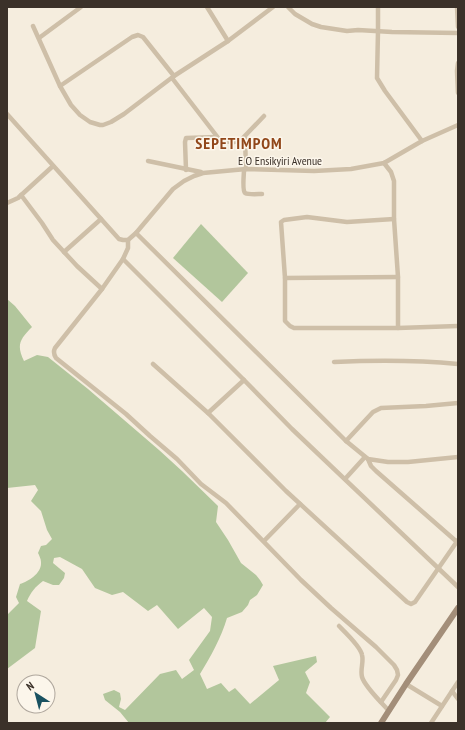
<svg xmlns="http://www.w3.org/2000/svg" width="465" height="730" viewBox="0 0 465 730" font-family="'PT Sans Narrow',sans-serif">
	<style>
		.green { fill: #b2c69c }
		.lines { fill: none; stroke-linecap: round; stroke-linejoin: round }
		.street { stroke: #cebfa8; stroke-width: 4.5 }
		.secondary { stroke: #a38e79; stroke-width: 6 }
		.labels { text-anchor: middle; stroke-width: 3; stroke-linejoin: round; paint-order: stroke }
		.street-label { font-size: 12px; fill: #3b3129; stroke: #fcf6eb }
		.district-label { font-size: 16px; font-weight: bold; letter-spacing: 1px; fill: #91471a; stroke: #fcf6eb }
	</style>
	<rect width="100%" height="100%" fill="#f5edde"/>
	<g class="green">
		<path d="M 201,224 L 248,273 L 222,302 L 173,258 Z"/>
		<path d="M 7,299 L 15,306 L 32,327 C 20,339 16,345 24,361 L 37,355 L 48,357 L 88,389 L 159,450 L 182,471 L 218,506 L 216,522 L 228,540 L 241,563 L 256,575 L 260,580 L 263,585 L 257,595 L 250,600 L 248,605 L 242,612 L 227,618 C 221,638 211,656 200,674 L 207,689 L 221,683 L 229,692 L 235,688 L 250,704 L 279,680 L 273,666 L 316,656 L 317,662 L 305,672 L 310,682 L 306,693 L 330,717 L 325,723 L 129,723 L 120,712 L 105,700 L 103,694 L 114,690 L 120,693 L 121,699 L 119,707 L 125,710 L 160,674 L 176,670 L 182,679 L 194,670 L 189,660 L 210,631 L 212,617 L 204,608 L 178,629 L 157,605 L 148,611 L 123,592 L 112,595 L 95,588 L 82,569 L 60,557 L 54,558 L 53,563 L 65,573 L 64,578 L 59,585 L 53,585 L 43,581 C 35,587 31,592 27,601 L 41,611 L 35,648 L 7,669 L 7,615 L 19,603 L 16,597 L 20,584 C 29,581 42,573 41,562 C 41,559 39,555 38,553 L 41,546 L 46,545 L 52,539 L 47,530 L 41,511 L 31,501 L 38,490 L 35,485 L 7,488 Z"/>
	</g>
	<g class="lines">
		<g class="street">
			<path d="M 207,7 L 228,41"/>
			<path d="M 288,7 L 295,14 L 312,24 L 321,27 L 347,31 L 358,30 L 392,32 L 458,33"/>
			<path d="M 378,7 L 378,31 L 377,78 L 385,91 L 422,141"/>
			<path d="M 457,7 L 458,27"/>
			<path d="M 33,26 L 60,86 L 71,105 L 80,115 L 90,122 L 100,125 L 103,125 L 111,122 L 124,114 L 174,76 L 228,41 L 273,7"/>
			<path d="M 39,38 L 81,7"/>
			<path d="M 458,63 L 457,71 L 458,93"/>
			<path d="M 172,78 L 219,139 L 220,141 L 234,142 L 241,140 L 264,116"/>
			<path d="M 60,86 L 132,37 L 138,35 L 143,37 L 174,76"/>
			<path d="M 7,114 L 119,239 L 123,240 L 128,240 L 136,233 L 173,189 L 184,181 L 194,176 L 203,173 L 246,169 L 314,171 L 351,169 L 384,163 L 422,141 L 458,125"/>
			<path d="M 245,137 L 246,169"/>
			<path d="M 148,161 L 201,172"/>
			<path d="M 384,163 L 391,172 L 394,181 L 394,219 L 398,277 L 398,328"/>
			<path d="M 186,170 L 185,142 L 186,138 L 217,137"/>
			<path d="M 244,170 C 244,174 242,190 245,193 C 249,195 258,194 262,194"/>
			<path d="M 21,195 L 42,223 L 53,240 L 77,266 L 102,289"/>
			<path d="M 7,203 L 18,198 L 53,166"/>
			<path d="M 394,219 L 347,222 L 307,217 L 284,220 L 281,222 L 285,278 L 285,321 L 290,326 L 294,328 L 398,328 L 458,326"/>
			<path d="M 136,233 L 346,441 L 368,459 L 388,462 L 408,462 L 458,457"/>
			<path d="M 128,240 L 128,248 L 123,259 L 102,289 L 55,348 C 53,352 54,355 56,358 L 126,414 L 150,436 L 177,459 L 201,484 L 226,503 L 301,580 L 331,608 L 376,647 L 394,665 L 397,670 L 398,675 L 396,680 L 381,702"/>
			<path d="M 64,252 L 101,219"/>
			<path d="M 123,259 L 244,380 L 292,429 L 458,587"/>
			<path d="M 285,278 L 398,277"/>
			<path d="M 334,362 C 375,360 417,360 458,364"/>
			<path d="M 153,364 L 208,413 L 286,491 L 407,602 L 411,604 L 415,602 L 458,540"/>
			<path d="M 208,413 L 244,380"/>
			<path d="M 346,441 L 373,412 L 381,408 L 426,406 L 458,403"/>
			<path d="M 368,459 L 371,466 L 376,471 L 457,542"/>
			<path d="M 345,479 L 365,457"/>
			<path d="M 264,541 L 300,504"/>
			<path d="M 339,626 C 345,632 361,647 362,655 C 364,662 360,669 362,677 C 365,687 382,703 389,711"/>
			<path d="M 406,684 L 442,706"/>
			<path d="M 452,691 L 458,699"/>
			<path d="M 431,723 L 458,682"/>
		</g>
		<path class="secondary" d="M 381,723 L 406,684 L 458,608"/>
	</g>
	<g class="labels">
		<g class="street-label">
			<text x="280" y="165">E O Ensikyiri Avenue</text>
		</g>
		<g class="district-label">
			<text x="239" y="149">SEPETIMPOM</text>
		</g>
	</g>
	<rect width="465" height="730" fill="none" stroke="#3b3129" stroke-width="16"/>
	<g transform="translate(36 694) rotate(324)"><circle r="19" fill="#fcf6eb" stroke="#afa79d"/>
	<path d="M0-3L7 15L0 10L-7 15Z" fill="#1a5261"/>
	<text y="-6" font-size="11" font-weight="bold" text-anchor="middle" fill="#3b3129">N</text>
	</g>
</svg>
